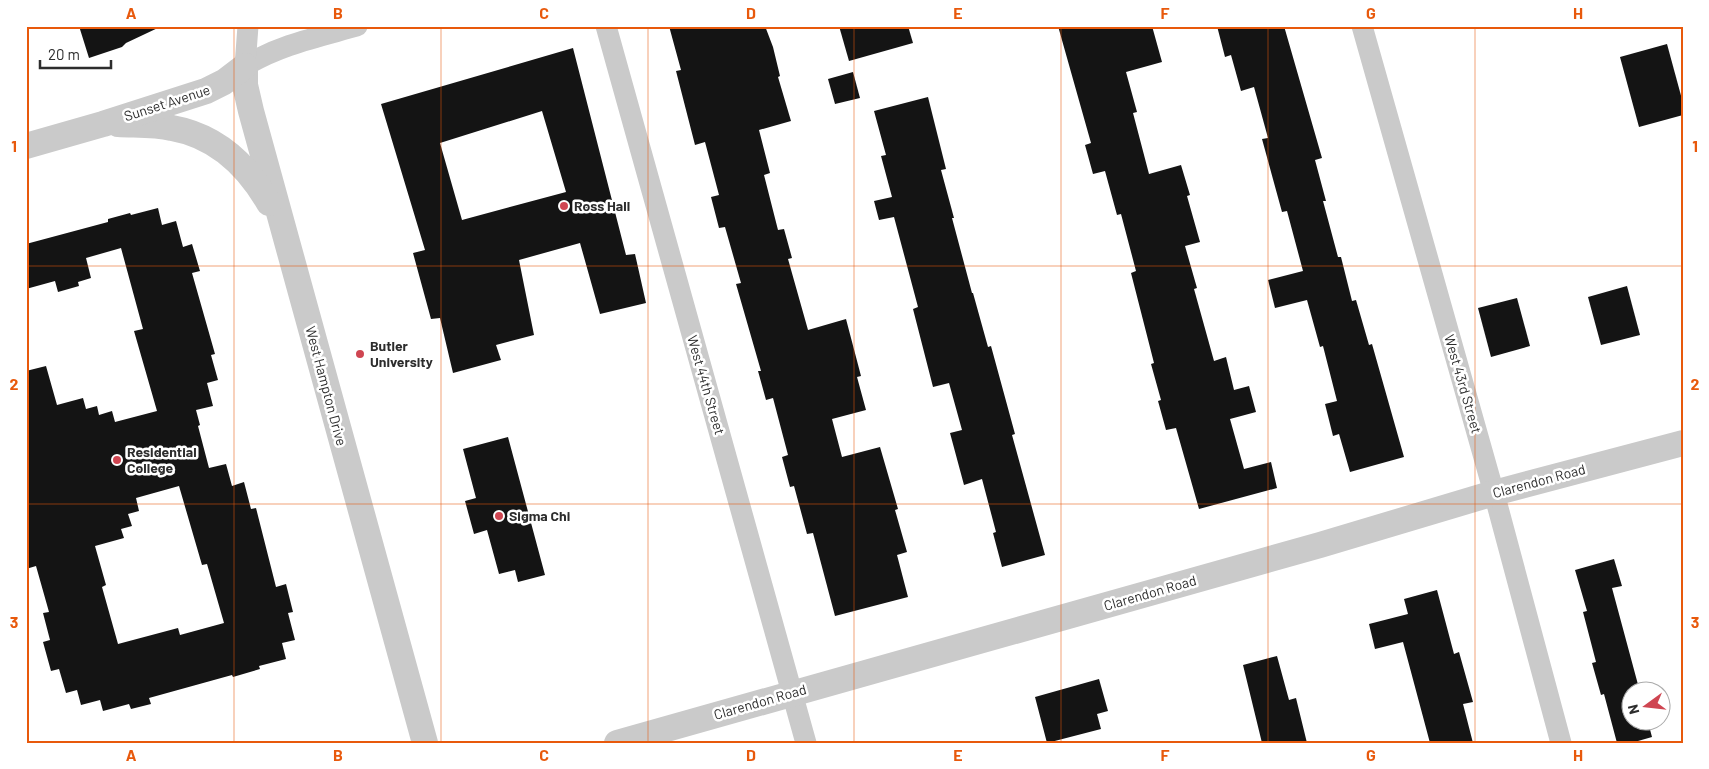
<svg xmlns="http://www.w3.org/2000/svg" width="1709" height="769" viewBox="0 0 1709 769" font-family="Barlow,sans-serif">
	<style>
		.building { fill: #141414; fill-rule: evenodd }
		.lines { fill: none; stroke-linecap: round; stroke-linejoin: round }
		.minor { stroke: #cacaca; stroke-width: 21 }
		.tertiary { stroke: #cacaca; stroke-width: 26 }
		.grid { fill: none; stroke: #e8590c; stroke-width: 1; stroke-opacity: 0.55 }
		.poi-dot { fill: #cf4551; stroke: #fff; stroke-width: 2 }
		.labels { text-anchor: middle; stroke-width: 5; stroke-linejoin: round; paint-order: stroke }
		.street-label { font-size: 14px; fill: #2d2d2d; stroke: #fff }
		.poi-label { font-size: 14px; font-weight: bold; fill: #2d2d2d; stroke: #fff; text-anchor: start }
		.neatline { fill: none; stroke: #e8590c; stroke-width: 2 }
		.grid-label { font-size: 16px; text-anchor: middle; font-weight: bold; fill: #e8590c }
	</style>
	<rect width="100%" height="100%" fill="#fff"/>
	<g class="building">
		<path d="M 79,26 L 162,26 L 126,43 L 122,47 L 89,58 Z"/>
		<path d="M 669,26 L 765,26 L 773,47 L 780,76 L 778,77 L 791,121 L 759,130 L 770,173 L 764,175 L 778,230 L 784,229 L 792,258 L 788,259 L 808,330 L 846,319 L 861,376 L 857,377 L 866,410 L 832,419 L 842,457 L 880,447 L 898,509 L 895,510 L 907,552 L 897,555 L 908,597 L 835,616 L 813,533 L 807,534 L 794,486 L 790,487 L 782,457 L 788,455 L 773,398 L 766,400 L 758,371 L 761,371 L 736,284 L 741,283 L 725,227 L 719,228 L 711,197 L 719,195 L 705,142 L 695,145 L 676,71 L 681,70 Z"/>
		<path d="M 839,26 L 908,26 L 913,43 L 849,61 Z"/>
		<path d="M 1058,26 L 1152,26 L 1162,62 L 1126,72 L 1137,112 L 1133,113 L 1149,174 L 1181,165 L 1190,195 L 1187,196 L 1200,242 L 1185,246 L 1197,288 L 1194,289 L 1214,361 L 1226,357 L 1234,390 L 1249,386 L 1256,412 L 1230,419 L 1244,469 L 1271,462 L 1277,488 L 1199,509 L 1176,428 L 1166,430 L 1158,401 L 1161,400 L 1151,364 L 1154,363 L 1131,273 L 1136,271 L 1121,214 L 1117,215 L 1105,171 L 1093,174 L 1085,145 L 1091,143 Z"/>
		<path d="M 1217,26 L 1284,26 L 1322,158 L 1315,160 L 1326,201 L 1323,201 L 1338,257 L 1341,257 L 1352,301 L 1356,300 L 1369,345 L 1372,344 L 1404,457 L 1350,472 L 1339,434 L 1333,436 L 1325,404 L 1337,401 L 1323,346 L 1320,347 L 1307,300 L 1275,308 L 1268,280 L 1303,271 L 1287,211 L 1282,212 L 1262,139 L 1268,138 L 1254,87 L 1241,91 L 1231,55 L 1225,57 Z"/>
		<path d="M 1667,44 L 1683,103 L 1683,115 L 1639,127 L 1620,57 Z"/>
		<path d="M 573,48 L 626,255 L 635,254 L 646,303 L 600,314 L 580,243 L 519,260 L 534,335 L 496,345 L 501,360 L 453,373 L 440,318 L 431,319 L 413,253 L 425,250 L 381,104 ZM 542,111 L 566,192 L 462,220 L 440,143 Z"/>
		<path d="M 853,72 L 860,98 L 835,104 L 828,79 Z"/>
		<path d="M 928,97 L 946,169 L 941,170 L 954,218 L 952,218 L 972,293 L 973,293 L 988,347 L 991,346 L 1015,434 L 1012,435 L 1045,555 L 1002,567 L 993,533 L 996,532 L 982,479 L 964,485 L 950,433 L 962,430 L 949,383 L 933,387 L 913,309 L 918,307 L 894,217 L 879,220 L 874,201 L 892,197 L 881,156 L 886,155 L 874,111 Z"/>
		<path d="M 158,208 L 162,225 L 176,221 L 183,247 L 192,244 L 200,271 L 192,273 L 215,354 L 211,355 L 218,380 L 207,383 L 213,406 L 196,410 L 200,425 L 198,426 L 209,468 L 226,464 L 232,486 L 244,482 L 251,509 L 256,508 L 276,587 L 286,584 L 293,612 L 288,613 L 295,640 L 282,643 L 286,659 L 259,666 L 260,669 L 233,677 L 232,675 L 149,698 L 151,704 L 131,709 L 129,704 L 103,711 L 100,700 L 81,705 L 77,690 L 66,693 L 59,669 L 51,671 L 43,642 L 50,640 L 43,613 L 49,612 L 36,566 L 26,569 L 26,371 L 46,366 L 57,405 L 83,398 L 86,409 L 97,406 L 99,415 L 112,411 L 115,422 L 157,411 L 134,331 L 143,329 L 121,248 L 86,258 L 91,278 L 78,282 L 79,286 L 58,292 L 55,281 L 26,289 L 26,244 L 108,222 L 108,219 L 130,213 L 131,215 ZM 179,486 L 202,565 L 207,564 L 224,623 L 180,635 L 178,628 L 118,644 L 102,587 L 106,585 L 95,546 L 124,538 L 121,529 L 132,526 L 128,514 L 139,511 L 136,498 Z"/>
		<path d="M 1627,286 L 1640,335 L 1601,345 L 1588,297 Z"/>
		<path d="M 1517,298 L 1530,346 L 1491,357 L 1478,308 Z"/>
		<path d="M 508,437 L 545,575 L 518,582 L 515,570 L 499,574 L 487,530 L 474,534 L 465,501 L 476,498 L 463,449 Z"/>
		<path d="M 1614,559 L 1622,586 L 1612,588 L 1640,692 L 1632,692 L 1632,722 L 1648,722 L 1652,737 L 1631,743 L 1617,743 L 1604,694 L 1601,695 L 1592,663 L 1596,662 L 1583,612 L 1587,611 L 1575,570 Z"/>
		<path d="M 1437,590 L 1454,654 L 1459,652 L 1473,702 L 1463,704 L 1473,743 L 1430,743 L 1403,642 L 1375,649 L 1369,624 L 1408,614 L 1404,599 Z"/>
		<path d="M 1277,656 L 1289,700 L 1296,698 L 1307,743 L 1262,743 L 1243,665 Z"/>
		<path d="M 1099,679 L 1108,711 L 1097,714 L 1101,729 L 1047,743 L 1035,697 Z"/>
	</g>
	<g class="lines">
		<g class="minor">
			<path d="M 606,26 L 806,743"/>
			<path d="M 1362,26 L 1494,493 L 1561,743"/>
			<path d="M 245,66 C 279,45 318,37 357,26"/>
			<path d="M 245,66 L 248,26"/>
		</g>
		<g class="tertiary">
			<path d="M 245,66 L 245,85 L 251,111 L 425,743"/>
			<path d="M 118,124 C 136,125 155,124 172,128 C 217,136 247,165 269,203"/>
			<path d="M 26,146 L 103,124 L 206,91 L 224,82 L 245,66"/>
			<path d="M 617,743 L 1320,545 L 1494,493 L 1683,443"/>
		</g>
	</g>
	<path class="grid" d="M 234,26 L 234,743M 441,26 L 441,743M 648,26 L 648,743M 854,26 L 854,743M 1061,26 L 1061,743M 1268,26 L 1268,743M 1475,26 L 1475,743M 26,266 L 1683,266M 26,504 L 1683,504"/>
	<g class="poi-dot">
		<circle cx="564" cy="206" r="5"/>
		<circle cx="360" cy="354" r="5"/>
		<circle cx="117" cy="460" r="5"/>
		<circle cx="499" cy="516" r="5"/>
	</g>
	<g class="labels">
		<g class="street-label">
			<text transform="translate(167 103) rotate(-18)" y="5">Sunset Avenue</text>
			<text transform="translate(1463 384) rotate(74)" y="5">West 43rd Street</text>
			<text transform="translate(706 385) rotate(74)" y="5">West 44th Street</text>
			<text transform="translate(326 386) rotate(75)" y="5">West Hampton Drive</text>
			<text transform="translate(1539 481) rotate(-15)" y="5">Clarendon Road</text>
			<text transform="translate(1150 593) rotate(-16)" y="5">Clarendon Road</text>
			<text transform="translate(760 702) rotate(-16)" y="5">Clarendon Road</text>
		</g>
		<g class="poi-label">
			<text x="574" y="211">Ross Hall</text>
			<text x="370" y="351">Butler<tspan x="370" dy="16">University</tspan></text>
			<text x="127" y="457">Residential<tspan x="127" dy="16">College</tspan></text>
			<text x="509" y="521">Sigma Chi</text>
		</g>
	</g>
	<rect width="1709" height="769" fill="none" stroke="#ffffff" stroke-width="55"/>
	<g transform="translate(1646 706) rotate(255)"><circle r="24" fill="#ffffff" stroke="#ababab"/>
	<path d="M0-4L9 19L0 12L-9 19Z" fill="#cf4551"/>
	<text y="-8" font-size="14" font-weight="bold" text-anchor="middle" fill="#2d2d2d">N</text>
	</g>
	<path d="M40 60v8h71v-8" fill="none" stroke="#2d2d2d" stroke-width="2.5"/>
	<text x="48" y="60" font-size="15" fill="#2d2d2d" stroke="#ffffff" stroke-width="4" paint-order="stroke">20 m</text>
	<rect x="28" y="28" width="1654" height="714" class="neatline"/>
	<g class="grid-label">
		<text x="131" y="19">A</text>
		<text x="338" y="19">B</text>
		<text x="544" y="19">C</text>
		<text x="751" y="19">D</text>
		<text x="958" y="19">E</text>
		<text x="1165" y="19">F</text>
		<text x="1371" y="19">G</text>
		<text x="1578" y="19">H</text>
		<text x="14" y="152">1</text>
		<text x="1695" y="152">1</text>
		<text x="14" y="390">2</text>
		<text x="1695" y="390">2</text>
		<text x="14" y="628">3</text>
		<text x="1695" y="628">3</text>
		<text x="131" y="761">A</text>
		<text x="338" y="761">B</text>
		<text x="544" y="761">C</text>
		<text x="751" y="761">D</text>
		<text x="958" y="761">E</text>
		<text x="1165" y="761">F</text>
		<text x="1371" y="761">G</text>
		<text x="1578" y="761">H</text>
	</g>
</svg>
